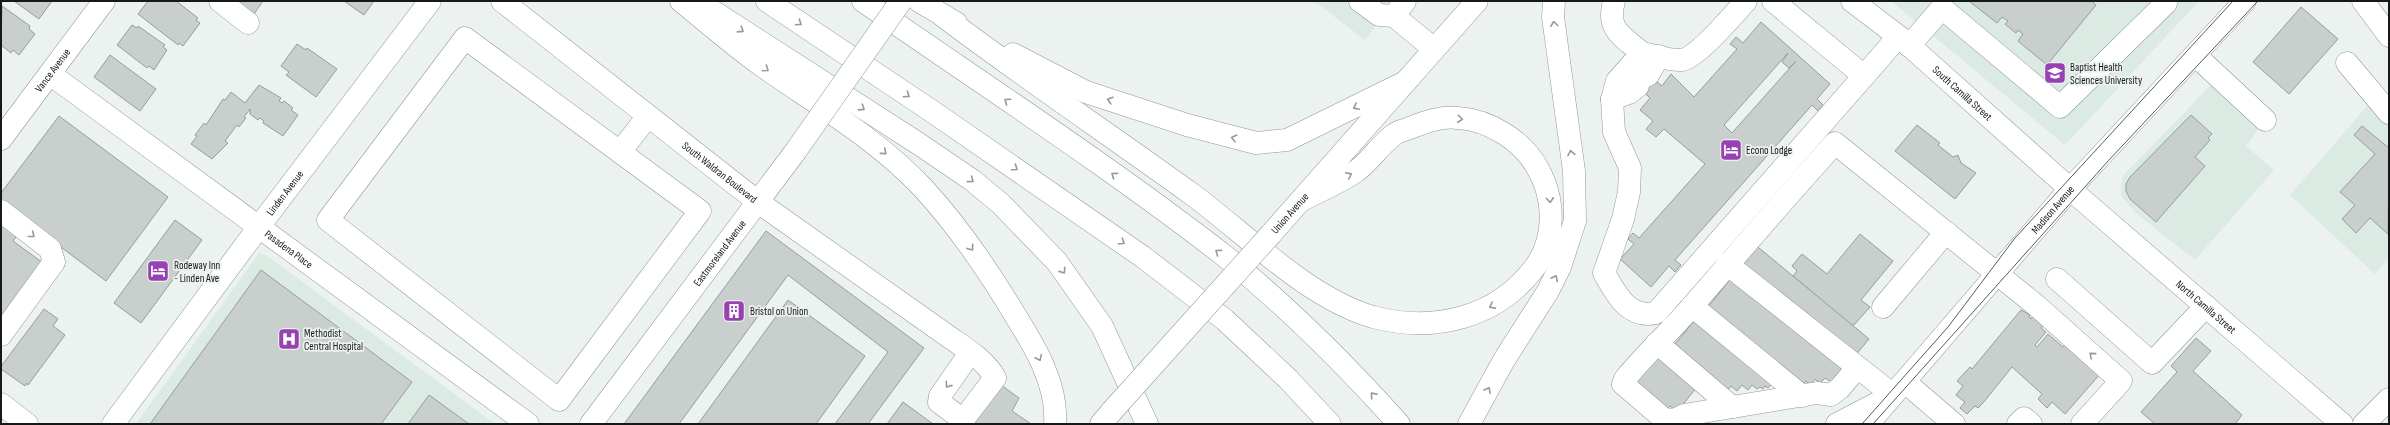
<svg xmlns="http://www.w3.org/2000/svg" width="2390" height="425" viewBox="0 0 2390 425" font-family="'Sofia Sans Condensed',sans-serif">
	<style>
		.built { fill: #dbeae3 }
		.building { fill: #c9cfcc; stroke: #979d9a; fill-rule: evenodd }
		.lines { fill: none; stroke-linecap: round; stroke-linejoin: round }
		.minor-casing { stroke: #929896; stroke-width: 23 }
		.major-casing { stroke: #929896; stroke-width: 23 }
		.highway-casing { stroke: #929896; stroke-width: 23 }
		.minor { stroke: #fff; stroke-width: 22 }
		.major { stroke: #fff; stroke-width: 22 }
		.highway { stroke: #fff; stroke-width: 22 }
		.tram { stroke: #575b59; stroke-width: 1 }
		.minor-bridge-casing { stroke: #929896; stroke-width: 23; stroke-linecap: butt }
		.major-bridge-casing { stroke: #929896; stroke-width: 23; stroke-linecap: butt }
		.minor-bridge { stroke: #fff; stroke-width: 22 }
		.major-bridge { stroke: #fff; stroke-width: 22 }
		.oneway { stroke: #979897 }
		.labels { text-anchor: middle; stroke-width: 3.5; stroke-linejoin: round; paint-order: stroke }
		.poi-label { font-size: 11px; fill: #171918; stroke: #ecf2ef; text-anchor: start }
		.street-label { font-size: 11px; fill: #171918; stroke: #ecf2ef }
	</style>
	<rect width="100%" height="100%" fill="#ecf2ef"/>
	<g class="built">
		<path d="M 1314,1 L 1395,1 L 1365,40 Z"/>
		<path d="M 1891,1 L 2199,1 L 2065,145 Z"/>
		<path d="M 2216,80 L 2265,120 L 2246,146 L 2274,170 L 2195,260 L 2137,214 L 2121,196 L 2122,177 Z"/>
		<path d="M 2375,97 L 2389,110 L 2389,257 L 2375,274 L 2290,195 Z"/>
		<path d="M 259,253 L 266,255 L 495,424 L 136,424 Z"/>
	</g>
	<g class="building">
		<path d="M 14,1 L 52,1 L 39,19 Z"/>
		<path d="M 148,1 L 176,1 L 198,18 L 196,20 L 200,23 L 183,46 L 179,43 L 178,45 L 138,14 Z"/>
		<path d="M 237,1 L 263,1 L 254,14 Z"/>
		<path d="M 344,1 L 374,1 L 364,15 Z"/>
		<path d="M 1969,1 L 2091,1 L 2096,5 L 2047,65 L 2018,41 L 2023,34 L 2018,30 L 2016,33 L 2005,24 L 2008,21 L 2002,17 L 1997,23 Z"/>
		<path d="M 2,6 L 30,26 L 29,29 L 35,34 L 19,55 L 13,50 L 11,53 L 1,45 Z"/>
		<path d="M 2301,7 L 2338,39 L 2289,94 L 2253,62 Z"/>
		<path d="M 1761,22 L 1830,84 L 1817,99 L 1823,105 L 1818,111 L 1812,105 L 1675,260 L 1681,265 L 1675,272 L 1669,266 L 1651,287 L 1620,259 L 1634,244 L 1628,239 L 1633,233 L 1639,238 L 1705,164 L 1664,129 L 1656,137 L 1646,129 L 1653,121 L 1640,110 L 1650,98 L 1629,78 L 1639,67 L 1662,86 L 1671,74 L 1694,97 L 1737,49 L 1730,44 L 1736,37 L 1743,43 ZM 1788,53 L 1782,62 L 1789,68 L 1796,61 L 1732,133 L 1724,125 Z"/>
		<path d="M 132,25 L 137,28 L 138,26 L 165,45 L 163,47 L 167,50 L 154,70 L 149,66 L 147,68 L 117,45 Z"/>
		<path d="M 297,44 L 306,50 L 307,48 L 337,69 L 316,97 L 286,75 L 289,72 L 281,66 Z"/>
		<path d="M 110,55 L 156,89 L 140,111 L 94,77 Z"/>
		<path d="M 259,85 L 281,98 L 279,101 L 282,103 L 284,101 L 293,108 L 291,110 L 298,115 L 283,136 L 263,123 L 264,121 L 260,118 L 258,120 L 250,114 L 250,109 L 244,117 L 246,118 L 239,127 L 237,125 L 225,141 L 228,143 L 212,159 L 191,144 L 197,136 L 195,135 L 204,123 L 206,125 L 223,99 L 225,100 L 231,92 L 245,103 Z"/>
		<path d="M 2191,115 L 2212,134 L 2208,138 L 2210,140 L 2195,157 L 2205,166 L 2156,222 L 2130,199 L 2126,191 L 2126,184 L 2130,177 Z"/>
		<path d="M 59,116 L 168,197 L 106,281 L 1,202 L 1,193 Z"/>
		<path d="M 1917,125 L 1940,143 L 1938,145 L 1953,157 L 1958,155 L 1961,163 L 1976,173 L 1955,199 L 1895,151 Z"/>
		<path d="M 2362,126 L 2389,148 L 2388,234 L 2370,218 L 2356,233 L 2342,219 L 2355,205 L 2340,192 L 2375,154 L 2354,135 Z"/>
		<path d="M 1,217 L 20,231 L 13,241 L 50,268 L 1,330 Z"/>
		<path d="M 175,220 L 202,240 L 141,323 L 114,303 Z"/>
		<path d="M 766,231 L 924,348 L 868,424 L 835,424 L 888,352 L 788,275 L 679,424 L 624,424 Z"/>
		<path d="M 1860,234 L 1893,261 L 1861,300 L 1870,307 L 1854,325 L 1851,325 L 1793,276 L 1797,271 L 1792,266 L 1802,254 L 1827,274 Z"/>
		<path d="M 1753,243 L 1869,339 L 1854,357 L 1738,261 Z"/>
		<path d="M 261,270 L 412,382 L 381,424 L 150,424 Z"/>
		<path d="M 1732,277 L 1843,368 L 1831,382 L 1825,378 L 1820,383 L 1815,379 L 1810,385 L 1806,381 L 1803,385 L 1708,307 Z"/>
		<path d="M 788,300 L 865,356 L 816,424 L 698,424 Z"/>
		<path d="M 44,309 L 58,319 L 53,326 L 65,335 L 28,385 L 27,383 L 25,386 L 1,369 L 2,365 Z"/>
		<path d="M 2021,310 L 2030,315 L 2029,317 L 2031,319 L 2035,313 L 2046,322 L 2041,328 L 2046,332 L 2035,345 L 2037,347 L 2048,334 L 2063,347 L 2067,343 L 2101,373 L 2065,414 L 2052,402 L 2047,408 L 2038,399 L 2042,394 L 2012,367 L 1983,403 L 1978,408 L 1975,406 L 1967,414 L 1960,408 L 1965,402 L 1956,395 L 1963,386 L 1957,381 L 1970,367 L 1972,369 Z"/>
		<path d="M 1694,321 L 1774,381 L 1768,388 L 1765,386 L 1763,389 L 1760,387 L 1757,389 L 1752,385 L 1748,390 L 1742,385 L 1737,391 L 1731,386 L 1727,391 L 1675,344 Z"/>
		<path d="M 2196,338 L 2211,351 L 2193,371 L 2242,415 L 2235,424 L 2155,424 L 2141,412 L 2177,372 L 2171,366 Z"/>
		<path d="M 1652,351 L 1696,388 L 1677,412 L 1670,406 L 1666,411 L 1628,380 Z"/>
		<path d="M 1001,385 L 1019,398 L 1012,411 L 1031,424 L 970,424 Z"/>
		<path d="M 429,395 L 469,424 L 408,424 Z"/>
		<path d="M 903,402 L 933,424 L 887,424 Z"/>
	</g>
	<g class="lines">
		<g class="minor-casing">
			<g id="minor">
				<path d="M 220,1 L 248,23"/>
				<path id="s1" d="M 502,1 L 758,202 L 945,334 C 963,347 985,359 995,378 L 963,420 L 939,402 L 940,396 L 970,353"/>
				<path d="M 1360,1 L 1379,15 L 1394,16 L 1434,49"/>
				<path d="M 1614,1 C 1606,30 1622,36 1642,53 L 1617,81 L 1612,99 L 1614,132 L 1630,168 L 1629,192 L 1623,219 L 1604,273 C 1616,294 1628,319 1656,313 L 1864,76 L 1773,1"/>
				<path id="s2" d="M 1852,1 L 1902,39 L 2078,196 L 2342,424"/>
				<path d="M 1394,16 L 1405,1"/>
				<path d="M 465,38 L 700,211 L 559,400 L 328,220 Z"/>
				<path d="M 1909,46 L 1942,8 L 2060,107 L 2166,3"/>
				<path d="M 1642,53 C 1655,55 1669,61 1682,60 C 1698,57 1734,14 1746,1"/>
				<path d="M 2195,55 L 2265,120"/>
				<path d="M 2347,63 L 2389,113"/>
				<path id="s3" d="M 50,74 L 528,424"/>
				<path d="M 1648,75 L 1659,56"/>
				<path d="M 1864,76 L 1898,37"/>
				<path d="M 1612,99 L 1629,93 L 1638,86"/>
				<path id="s4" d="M 1,139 L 104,1"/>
				<path d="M 620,152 L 648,116"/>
				<path d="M 1,211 L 50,249 L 54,262 L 1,335"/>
				<path d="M 1727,264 L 1893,395"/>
				<path d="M 2057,279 L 2152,363 L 2206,306"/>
				<path d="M 1692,306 L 1802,396"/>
				<path d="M 1883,307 L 1946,232"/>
				<path d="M 1657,343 L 1732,407"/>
				<path d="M 1856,369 L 1840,388 L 1831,395 L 1817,393 L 1684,415 L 1674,420 L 1664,419 L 1623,384 L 1625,379 C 1646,353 1671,331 1693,305 C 1740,251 1787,196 1835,143 L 2037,306 L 2121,381 L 2082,424"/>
				<path d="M 1905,382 L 1954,424"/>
				<path id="s5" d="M 113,424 L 258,228 L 430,1"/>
				<path id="s6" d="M 591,424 L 795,152"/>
				<path id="s7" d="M 1868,424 L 2070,189 L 2245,1"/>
				<path d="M 2018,424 L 2024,418 L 2031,424"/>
				<path d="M 2364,424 L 2389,399"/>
			</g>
		</g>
		<g class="major-casing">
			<g id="major">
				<path d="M 2363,1 L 2389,36"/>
				<path id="s8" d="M 1271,234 L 1477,1"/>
				<path d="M 1,404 L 27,424"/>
				<path d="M 1101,424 L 1112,411"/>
			</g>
		</g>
		<g class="highway-casing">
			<g id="highway">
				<path d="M 681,1 C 707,22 733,45 761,65 C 816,104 876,138 923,188 C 958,226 988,270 1015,315 C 1035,347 1058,385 1055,424"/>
				<path d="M 697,1 L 919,144 L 972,180 L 1001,204 L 1057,262 L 1102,326 L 1147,424"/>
				<path d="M 767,1 L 933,112 L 1143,257 L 1225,320 L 1288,379 L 1330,424"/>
				<path d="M 863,1 C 984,85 1109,166 1226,257 C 1288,307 1346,365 1399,424"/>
				<path d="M 919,1 L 956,23"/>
				<path d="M 943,16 C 1025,78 1110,135 1193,195 C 1248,236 1308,298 1373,317 C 1434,333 1497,318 1535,267 C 1556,239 1555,199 1538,169 C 1523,141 1490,120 1458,118 C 1441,116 1425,122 1410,128 C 1406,130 1399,131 1395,134 C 1380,144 1370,162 1355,172 C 1339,183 1319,191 1302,200"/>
				<path d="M 1013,54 L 1086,92 L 1187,125 L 1256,143 L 1287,140 L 1403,83"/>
				<path d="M 1469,424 L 1504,360 L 1548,291 L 1560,267 L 1575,221 L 1574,171 L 1553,17 L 1554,1"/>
				<path d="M 1837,424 L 1893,395"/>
			</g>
		</g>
		<use href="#minor" class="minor"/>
		<use href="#major" class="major"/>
		<use href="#highway" class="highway"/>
		<g class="tram">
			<path d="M 1862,424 L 1948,327 L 2015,238 L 2233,1"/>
			<path d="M 1873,424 L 2109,160 L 2258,1"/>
		</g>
		<g class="minor-bridge-casing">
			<path id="minor-bridge" d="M 795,152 L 901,1"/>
		</g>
		<g class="major-bridge-casing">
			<path id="major-bridge" d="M 1112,411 L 1271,234"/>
		</g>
		<use href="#minor-bridge" class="minor-bridge"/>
		<use href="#major-bridge" class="major-bridge"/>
	</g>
	<defs><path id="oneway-chevron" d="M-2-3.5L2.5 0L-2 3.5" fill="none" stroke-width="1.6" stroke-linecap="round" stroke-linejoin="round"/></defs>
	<g class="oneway">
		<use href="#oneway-chevron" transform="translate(799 23) rotate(34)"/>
		<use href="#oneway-chevron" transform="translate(1554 24) rotate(-97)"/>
		<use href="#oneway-chevron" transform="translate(741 30) rotate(33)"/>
		<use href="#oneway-chevron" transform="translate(766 69) rotate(35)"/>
		<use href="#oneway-chevron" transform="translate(907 95) rotate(34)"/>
		<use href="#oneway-chevron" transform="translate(1110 100) rotate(-162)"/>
		<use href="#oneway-chevron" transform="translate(1007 101) rotate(-145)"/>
		<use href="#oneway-chevron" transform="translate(1356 107) rotate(153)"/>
		<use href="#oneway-chevron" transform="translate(862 108) rotate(33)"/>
		<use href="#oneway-chevron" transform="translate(1460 119) rotate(6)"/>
		<use href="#oneway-chevron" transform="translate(1234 138) rotate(-166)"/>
		<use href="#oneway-chevron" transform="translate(884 152) rotate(40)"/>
		<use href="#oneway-chevron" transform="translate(1571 153) rotate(-100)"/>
		<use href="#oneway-chevron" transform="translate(1015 168) rotate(35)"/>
		<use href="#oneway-chevron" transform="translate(1114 175) rotate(-144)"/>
		<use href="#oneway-chevron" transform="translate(1349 175) rotate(-27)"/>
		<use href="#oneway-chevron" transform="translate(971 180) rotate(36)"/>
		<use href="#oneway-chevron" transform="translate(1550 200) rotate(85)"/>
		<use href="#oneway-chevron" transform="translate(32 235) rotate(38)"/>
		<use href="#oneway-chevron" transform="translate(1122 242) rotate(35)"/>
		<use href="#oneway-chevron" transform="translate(971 248) rotate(54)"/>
		<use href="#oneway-chevron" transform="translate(1218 252) rotate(-144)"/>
		<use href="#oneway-chevron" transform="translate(1063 271) rotate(55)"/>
		<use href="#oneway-chevron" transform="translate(1555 278) rotate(-63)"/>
		<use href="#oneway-chevron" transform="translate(1492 306) rotate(152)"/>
		<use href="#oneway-chevron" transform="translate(2092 355) rotate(-139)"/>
		<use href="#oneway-chevron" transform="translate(1039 358) rotate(64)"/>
		<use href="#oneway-chevron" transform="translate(948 385) rotate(125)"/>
		<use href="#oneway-chevron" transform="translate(1488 390) rotate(-61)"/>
		<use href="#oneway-chevron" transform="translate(1373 395) rotate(-132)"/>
	</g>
	<defs>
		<g id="university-square" transform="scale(1.15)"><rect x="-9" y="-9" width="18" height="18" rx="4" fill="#9742b0" stroke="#ecf2ef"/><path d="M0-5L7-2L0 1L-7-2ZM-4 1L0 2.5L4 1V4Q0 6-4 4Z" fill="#fff"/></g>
		<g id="hotel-square" transform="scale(1.15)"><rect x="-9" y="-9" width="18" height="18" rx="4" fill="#9742b0" stroke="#ecf2ef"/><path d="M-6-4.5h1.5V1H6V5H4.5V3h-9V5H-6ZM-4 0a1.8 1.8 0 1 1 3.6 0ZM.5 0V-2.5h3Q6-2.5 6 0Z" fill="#fff"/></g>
		<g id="building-square" transform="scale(1.15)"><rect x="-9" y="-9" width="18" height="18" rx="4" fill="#9742b0" stroke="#ecf2ef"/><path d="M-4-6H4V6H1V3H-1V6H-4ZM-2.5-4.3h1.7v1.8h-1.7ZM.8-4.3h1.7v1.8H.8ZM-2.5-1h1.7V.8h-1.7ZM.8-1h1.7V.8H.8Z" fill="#fff"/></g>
		<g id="hospital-square" transform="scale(1.15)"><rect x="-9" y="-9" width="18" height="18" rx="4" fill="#9742b0" stroke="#ecf2ef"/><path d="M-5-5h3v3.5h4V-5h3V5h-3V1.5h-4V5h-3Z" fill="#fff"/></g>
	</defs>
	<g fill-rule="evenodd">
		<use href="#university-square" x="2055" y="73"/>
		<use href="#hotel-square" x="1731" y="150"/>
		<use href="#hotel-square" x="158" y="271"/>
		<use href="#building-square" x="734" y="311"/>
		<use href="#hospital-square" x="289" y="339"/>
	</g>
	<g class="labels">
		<g class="poi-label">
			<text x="2070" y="71">Baptist Health<tspan x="2070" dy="13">Sciences University</tspan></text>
			<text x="1746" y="154">Econo Lodge</text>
			<text x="174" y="269">Rodeway Inn<tspan x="174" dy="13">- Linden Ave</tspan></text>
			<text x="750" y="315">Bristol on Union</text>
			<text x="304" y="337">Methodist<tspan x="304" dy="13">Central Hospital</tspan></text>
		</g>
		<g class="street-label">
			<text dy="4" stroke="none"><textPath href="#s4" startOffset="86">Vance Avenue</textPath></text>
			<text dy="4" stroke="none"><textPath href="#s2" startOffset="144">South Camilla Street</textPath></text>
			<text dy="4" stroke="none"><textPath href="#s1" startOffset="277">South Waldran Boulevard</textPath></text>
			<text dy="4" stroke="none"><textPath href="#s5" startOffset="288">Linden Avenue</textPath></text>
			<text dy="4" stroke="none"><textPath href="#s7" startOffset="283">Madison Avenue</textPath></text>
			<text dy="4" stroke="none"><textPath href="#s8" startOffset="28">Union Avenue</textPath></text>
			<text dy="4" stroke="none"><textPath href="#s3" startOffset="296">Pasadena Place</textPath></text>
			<text dy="4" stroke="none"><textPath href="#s6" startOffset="214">Eastmoreland Avenue</textPath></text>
			<text dy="4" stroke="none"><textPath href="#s2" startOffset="468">North Camilla Street</textPath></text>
		</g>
	</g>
	<rect width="2390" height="425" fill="none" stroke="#171918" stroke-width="4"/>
</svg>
